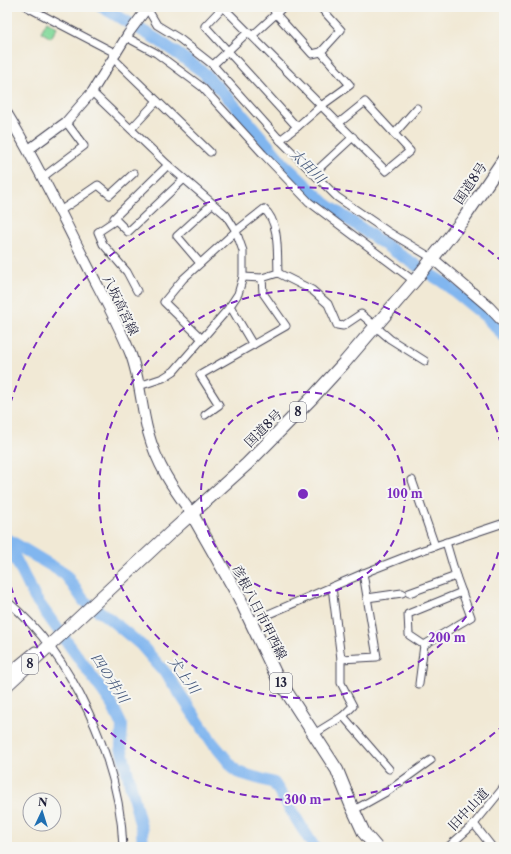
<svg xmlns="http://www.w3.org/2000/svg" width="511" height="854" viewBox="0 0 511 854" font-family="'Libre Caslon Text','Noto Serif JP',serif">
	<style>
		.green { fill: #85da9c; stroke: #547e6c }
		.lines { fill: none; stroke-linecap: round; stroke-linejoin: round }
		.river { stroke: #81b6ef; stroke-width: 12 }
		.minor-casing { stroke: #414052; stroke-width: 9 }
		.tertiary-casing { stroke: #414052; stroke-width: 11 }
		.secondary-casing { stroke: #414052; stroke-width: 12 }
		.primary-casing { stroke: #414052; stroke-width: 14 }
		.trunk-casing { stroke: #414052; stroke-width: 14 }
		.minor { stroke: #fff; stroke-width: 7 }
		.tertiary { stroke: #fff; stroke-width: 9 }
		.secondary { stroke: #fff; stroke-width: 10 }
		.primary { stroke: #fff; stroke-width: 12 }
		.trunk { stroke: #fff; stroke-width: 12 }
		.ring { fill: none; stroke: #7b2cbf; stroke-width: 2; stroke-dasharray: 7 5 }
		.labels { text-anchor: middle; stroke-width: 4; stroke-linejoin: round; paint-order: stroke }
		.shield { fill: #f6f6f2; stroke: #626272; stroke-width: 1 }
		.shield-label { font-size: 12px; font-weight: bold; fill: #22223b }
		.street-label { font-size: 13px; fill: #22223b; stroke: #f6f6f2 }
		.water-label { font-size: 14px; font-style: italic; fill: #43567a; stroke: #f6f6f2 }
		.centre { fill: #7b2cbf; stroke: #f6f6f2; stroke-width: 2 }
		.ring-label { font-size: 12px; text-anchor: middle; font-weight: bold; fill: #7b2cbf; stroke: #f6f6f2; stroke-width: 4; stroke-linejoin: round; paint-order: stroke }
	</style>
	<rect width="100%" height="100%" fill="#f6f6f2"/>
	<filter id="ink" filterUnits="userSpaceOnUse"><feTurbulence type="fractalNoise" baseFrequency=".025" numOctaves="2"/><feDisplacementMap in="SourceGraphic" scale="8" xChannelSelector="R" yChannelSelector="G"/><feConvolveMatrix kernelMatrix="1 2 1 2 8 2 1 2 1" color-interpolation-filters="sRGB"/></filter>
	<filter id="wash" filterUnits="userSpaceOnUse"><feTurbulence type="fractalNoise" baseFrequency=".012" numOctaves="4" result="noise"/><feDisplacementMap in="SourceGraphic" scale="16" xChannelSelector="R" yChannelSelector="G"/><feGaussianBlur stdDeviation="0.9" result="paint"/><feColorMatrix in="noise" values="0 0 0 0 0 0 0 0 0 0 0 0 0 0 0 0 0 1.4 0 .05"/><feComposite in="paint" operator="in"/></filter>
	<g filter="url(#wash)">
		<rect width="100%" height="100%" fill="#f1e9d5"/>
		<path class="green" d="M 47,21 L 57,27 L 51,38 L 41,32 Z"/>
		<g class="lines">
			<g class="river">
				<path d="M 102,7 L 158,40 L 203,72 L 230,100 L 284,164 L 326,204 L 397,253 L 444,283 L 485,316 L 504,336"/>
				<path d="M 7,539 L 65,574 L 84,601 L 106,616 L 141,645 L 168,676 L 212,742 L 237,772 L 274,783 L 314,847"/>
				<path d="M 7,542 L 35,598 L 110,701 L 122,726 L 121,747 L 142,831 L 143,847"/>
			</g>
		</g>
	</g>
	<g filter="url(#ink)">
		<g class="lines">
			<g class="minor-casing">
				<g id="minor">
					<path d="M 27,7 L 117,54"/>
					<path d="M 223,7 L 386,171 L 410,151 L 365,102 L 339,123"/>
					<path d="M 223,7 L 205,26 L 297,127 L 321,106 L 350,85 L 321,52"/>
					<path d="M 283,7 L 276,14 L 312,54 L 321,52 L 341,30 L 320,7"/>
					<path d="M 147,8 L 157,25 L 180,39 L 213,65 L 280,140 L 337,197 L 387,231 L 432,258"/>
					<path d="M 252,36 L 276,14 L 272,7"/>
					<path d="M 126,37 L 156,53 L 202,87 L 263,154 L 309,202 L 414,281"/>
					<path d="M 114,59 L 210,152"/>
					<path d="M 213,65 L 248,32"/>
					<path d="M 92,92 L 168,165 L 226,215 L 236,231 L 243,251 L 243,277 L 238,294 L 228,309 L 174,371 L 163,378 L 139,386"/>
					<path d="M 131,129 L 157,101"/>
					<path d="M 394,134 L 417,108"/>
					<path d="M 280,140 L 297,127"/>
					<path d="M 168,165 L 114,218 L 128,232 L 184,179"/>
					<path d="M 313,174 L 353,137"/>
					<path d="M 43,177 L 84,146 L 66,122"/>
					<path d="M 60,211 L 98,185 L 110,195 L 134,173"/>
					<path d="M 116,220 L 98,232 L 103,244 L 127,272 L 137,291"/>
					<path d="M 200,263 L 177,236 L 212,204"/>
					<path d="M 278,273 L 312,290 L 328,304 L 337,325 L 343,326 L 361,314 L 390,339 L 425,361"/>
					<path d="M 243,277 L 262,278"/>
					<path d="M 230,306 L 253,345"/>
					<path d="M 202,339 L 164,302 L 183,279 L 236,231 L 264,209 C 280,222 277,254 278,273 L 262,278 L 263,293 L 286,326 L 200,375 L 219,405 L 205,415"/>
					<path d="M 412,480 L 435,546"/>
					<path d="M 332,587 L 341,659 L 341,683 L 353,706 L 343,716"/>
					<path d="M 409,593 L 456,576 L 446,542"/>
					<path d="M 367,598 L 402,593"/>
					<path d="M 7,601 C 73,656 120,761 123,847"/>
					<path d="M 250,622 L 369,571 L 420,551 L 504,523"/>
					<path d="M 424,645 L 409,635 L 408,614 L 462,592"/>
					<path d="M 341,659 L 377,657 L 363,573"/>
					<path d="M 7,673 L 35,650 L 42,652"/>
					<path d="M 419,684 L 424,645 L 471,617 L 456,576"/>
					<path d="M 314,734 L 343,716 L 389,769"/>
					<path d="M 354,810 L 388,791 L 431,760"/>
					<path d="M 474,824 L 492,847"/>
					<path d="M 448,847 L 474,824 L 504,787"/>
				</g>
			</g>
			<g class="tertiary-casing">
				<path id="tertiary" d="M 28,150 L 66,122 L 92,92 L 128,34 L 148,7"/>
			</g>
			<g class="secondary-casing">
				<g id="secondary">
					<path d="M 7,114 C 36,161 59,210 84,259 C 100,291 118,322 131,355 C 140,379 141,406 148,432 C 157,465 172,487 192,514"/>
					<path d="M 432,258 L 489,307 L 504,323"/>
				</g>
			</g>
			<g class="primary-casing">
				<path id="primary" d="M 192,514 L 239,597 L 277,677 L 337,770 L 352,807 L 364,833 L 376,847"/>
			</g>
			<g class="trunk-casing">
				<path id="trunk" d="M 7,685 L 169,534 L 247,464 L 312,398 L 344,363 L 416,279 L 462,221 L 504,159"/>
			</g>
			<use href="#minor" class="minor"/>
			<use href="#tertiary" class="tertiary"/>
			<use href="#secondary" class="secondary"/>
			<use href="#primary" class="primary"/>
			<use href="#trunk" class="trunk"/>
		</g>
	</g>
	<g class="ring">
		<circle cx="303" cy="494" r="102"/>
		<path d="M504 529A204 204 0 1 1 504 459"/>
		<path d="M504 725A306 306 0 0 1 7 573M7 415A306 306 0 0 1 504 263"/>
	</g>
	<g class="labels">
		<g class="shield">
			<rect x="290" y="402" width="16" height="20" rx="3"/>
			<rect x="22" y="654" width="16" height="20" rx="3"/>
			<rect x="270" y="673" width="22" height="20" rx="3"/>
		</g>
		<g class="shield-label">
			<text x="298" y="416">8</text>
			<text x="30" y="668">8</text>
			<text x="281" y="687">13</text>
		</g>
		<g class="street-label">
			<text transform="translate(470 183) rotate(-56)" y="5">国道8号</text>
			<text transform="translate(121 305) rotate(64)" y="5">八坂高宮線</text>
			<text transform="translate(263 428) rotate(-45)" y="5">国道8号</text>
			<text transform="translate(260 612) rotate(63)" y="5">彦根八日市甲西線</text>
			<text transform="translate(468 809) rotate(-47)" y="5">旧中山道</text>
		</g>
		<g class="water-label">
			<text transform="translate(308 166) rotate(45)" y="5">太田川</text>
			<text transform="translate(184 675) rotate(54)" y="5">犬上川</text>
			<text transform="translate(110 678) rotate(57)" y="5">四の井川</text>
		</g>
	</g>
	<circle cx="303" cy="494" r="6" class="centre"/>
	<g class="ring-label">
		<text x="405" y="498">100 m</text>
		<text x="447" y="642">200 m</text>
		<text x="303" y="804">300 m</text>
	</g>
	<rect width="511" height="854" fill="none" stroke="#f6f6f2" stroke-width="24"/>
	<g transform="translate(42 812) rotate(4)"><circle r="19" fill="#f6f6f2" stroke="#a1a1a9"/>
	<path d="M0-3L7 15L0 10L-7 15Z" fill="#1f6fb2"/>
	<text y="-6" font-size="11" font-weight="bold" text-anchor="middle" fill="#22223b">N</text>
	</g>
</svg>
